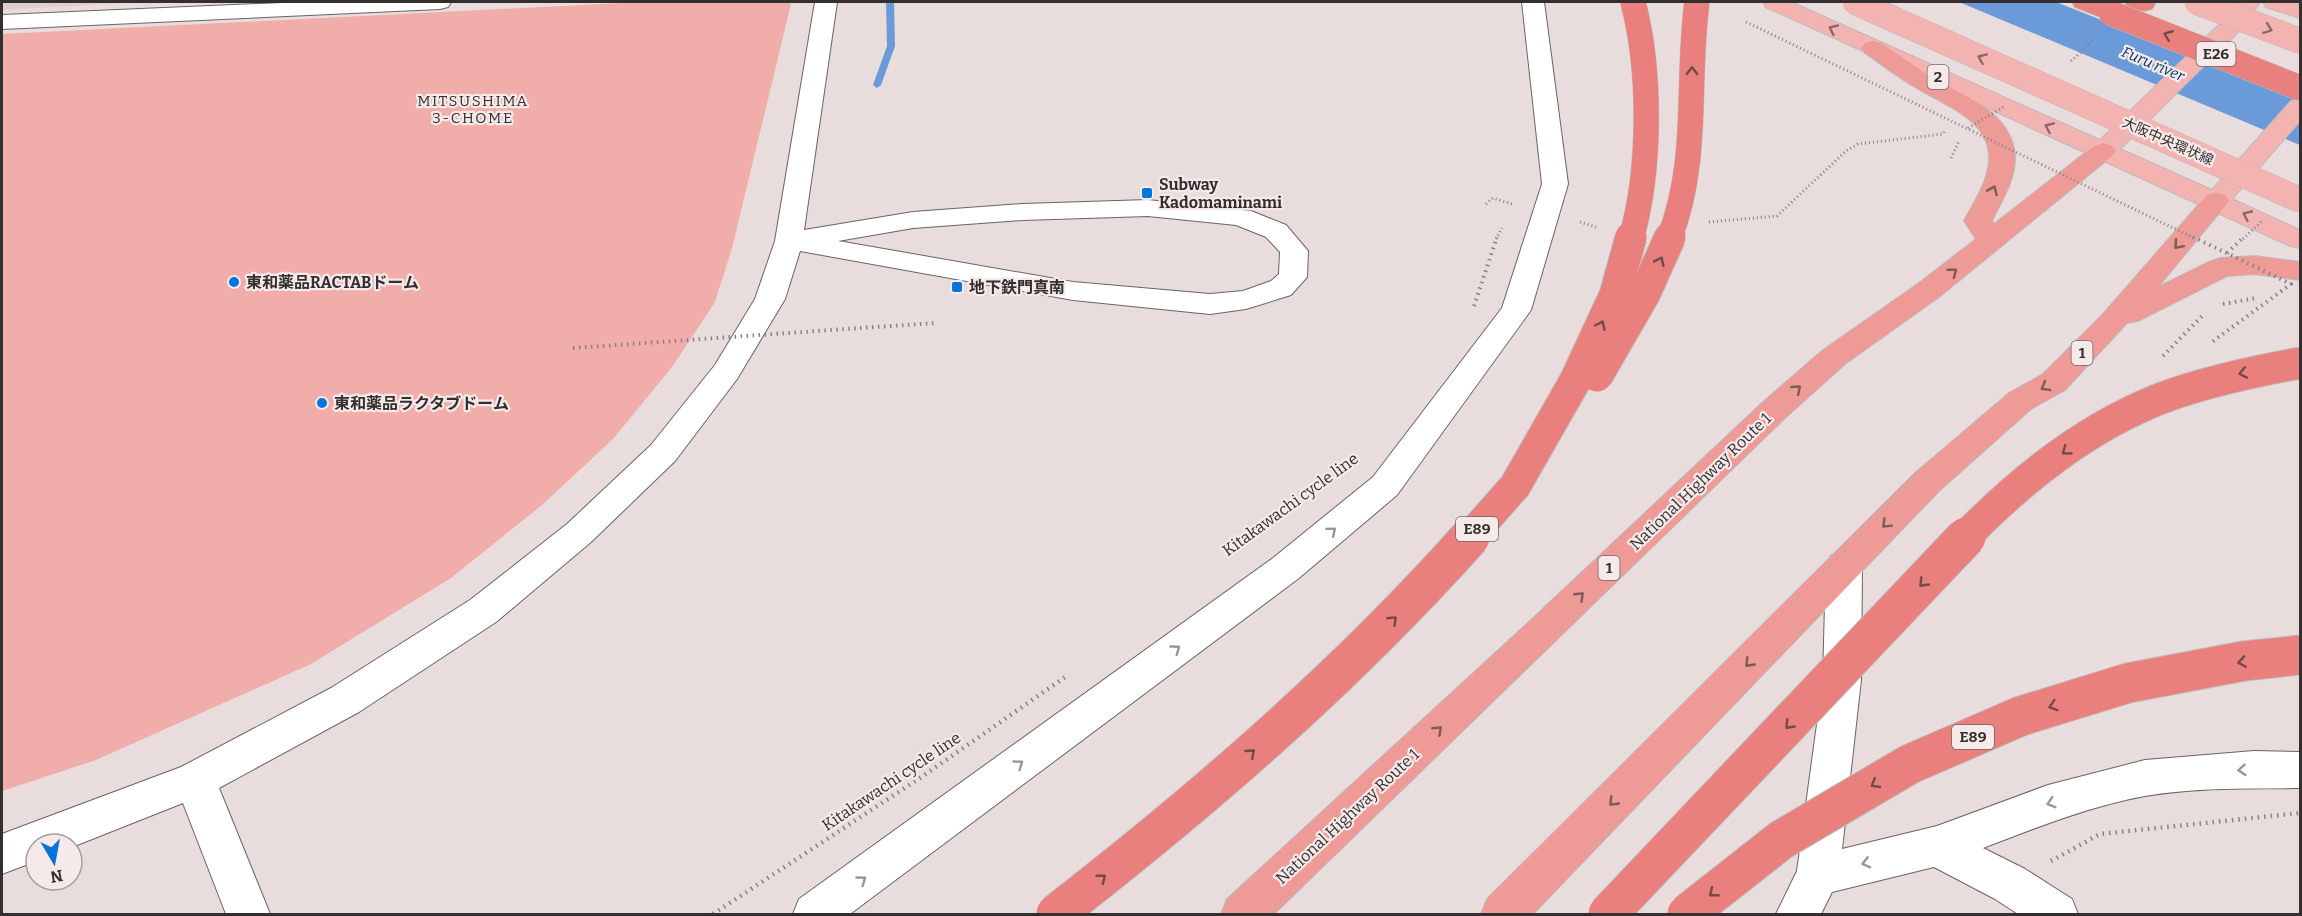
<svg xmlns="http://www.w3.org/2000/svg" width="2302" height="916" viewBox="0 0 2302 916" font-family="Bitter,'Noto Sans JP',serif">
	<style>
		.built { fill: #e1cecd }
		.green { fill: #f0adaa }
		.water { fill: #6a9bd8 }
		.lines { fill: none; stroke-linecap: round; stroke-linejoin: round }
		.stream { fill: #6a9bd8; fill-rule: evenodd }
		.minor-casing { stroke: #6d6363; stroke-width: 2 }
		.tertiary-casing { stroke: #6d6363; stroke-width: 2 }
		.primary-casing { stroke: #bebcbc; stroke-width: 2 }
		.trunk-casing { stroke: #bebcbc; stroke-width: 2 }
		.motorway-casing { stroke: #bebcbc; stroke-width: 2 }
		.path-far2 { stroke: #898281; stroke-width: 3; stroke-dasharray: 1 3; stroke-linecap: butt }
		.path-far1 { stroke: #898281; stroke-width: 4; stroke-dasharray: 1.5 4.5; stroke-linecap: butt }
		.path { stroke: #898281; stroke-width: 4.5; stroke-dasharray: 1.5 5; stroke-linecap: butt }
		.minor { fill: #fff; fill-rule: evenodd }
		.tertiary { fill: #fff; fill-rule: evenodd }
		.primary { fill: #f2b3b1; fill-rule: evenodd }
		.trunk { fill: #ee9a97; fill-rule: evenodd }
		.motorway { fill: #e9807d; fill-rule: evenodd }
		.primary-bridge-casing { stroke: #bebcbc; stroke-width: 26; stroke-linecap: butt }
		.motorway-bridge-far2-casing { stroke: #bebcbc; stroke-width: 26; stroke-linecap: butt }
		.motorway-bridge-far1-casing { stroke: #bebcbc; stroke-width: 33; stroke-linecap: butt }
		.motorway-bridge-casing { stroke: #bebcbc; stroke-width: 41; stroke-linecap: butt }
		.path-bridge-far1 { stroke: #898281; stroke-width: 3; stroke-dasharray: 1 3; stroke-linecap: butt }
		.path-bridge { stroke: #898281; stroke-width: 4; stroke-dasharray: 1.5 4.5; stroke-linecap: butt }
		.primary-bridge { stroke: #f2b3b1; stroke-width: 25 }
		.motorway-bridge-far2 { stroke: #e9807d; stroke-width: 25 }
		.motorway-bridge-far1 { stroke: #e9807d; stroke-width: 31 }
		.motorway-bridge { stroke: #e9807d; stroke-width: 39 }
		.oneway { stroke: #896a69 }
		.oneway2 { stroke: #734b4a }
		.oneway3 { stroke: #7e5a58 }
		.oneway4 { stroke: #999796 }
		.poi-dot { fill: #0774dc; stroke: #f5eae9; stroke-width: 2 }
		.labels { text-anchor: middle; stroke-width: 4.5; stroke-linejoin: round; paint-order: stroke }
		.far-street-label { font-size: 14px; fill: #332f2e; stroke: #f5eae9 }
		.shield { fill: #f5eae9; stroke: #6d6766; stroke-width: 1.5 }
		.shield-label { font-size: 15px; font-weight: bold; fill: #332f2e }
		.far-water-label { font-size: 15px; font-style: italic; fill: #01366d; stroke: #f5eae9 }
		.far-neighbourhood-label { font-size: 15px; letter-spacing: 1.5px; fill: #332f2e; stroke: #f5eae9 }
		.poi-label { font-size: 16px; font-weight: bold; fill: #332f2e; stroke: #f5eae9; text-anchor: start }
		.street-label { font-size: 16px; fill: #332f2e; stroke: #f5eae9 }
	</style>
	<rect width="100%" height="100%" fill="#e8dddc"/>
	<path class="built" d="M 2,2 L 143,2 L 2,10 Z"/>
	<path class="green" d="M 642,2 L 787,2 L 791,4 L 732,248 L 715,302 L 672,367 L 613,439 L 542,505 L 451,578 L 311,664 L 96,760 L 2,791 L 2,34 Z"/>
	<path class="water" d="M 1959,2 L 2056,2 L 2300,99 L 2300,145 Z"/>
	<g class="lines">
		<path class="stream" d="M 886,2 L 894,2 L 895,46 L 881,85 L 877,88 L 873,85 L 887,46 Z"/>
		<g class="minor-casing">
			<g id="minor">
				<path d="M 1522,2 L 1544,2 L 1568,184 L 1531,310 L 1397,495 L 1299,578 L 850,914 L 793,914 L 799,899 L 1273,558 L 1373,477 L 1502,308 L 1542,184 Z"/>
				<path d="M 1844,552 L 1857,556 L 1862,566 L 1861,680 L 1842,849 L 1937,826 L 2048,785 L 2145,760 L 2254,751 L 2300,752 L 2300,788 C 2249,789 2196,787 2145,796 C 2090,806 2035,828 1983,848 L 2025,869 L 2072,899 L 2078,914 L 2018,914 L 1995,899 L 1934,867 L 1832,892 L 1821,914 L 1776,914 L 1797,871 L 1823,680 L 1826,566 L 1831,556 Z"/>
			</g>
		</g>
		<g class="tertiary-casing">
			<g id="tertiary">
				<path d="M 305,2 L 451,2 L 448,7 L 440,9 L 2,29 L 2,15 Z"/>
				<path d="M 815,2 L 837,2 L 804,230 L 913,212 L 1023,204 L 1148,200 L 1251,211 L 1286,225 L 1308,251 L 1307,277 L 1291,295 L 1246,309 L 1210,314 L 1073,300 L 800,251 L 785,299 L 737,379 L 675,461 L 591,542 L 496,622 L 359,712 L 219,788 L 270,914 L 226,914 L 183,803 L 72,847 L 72,844 L 36,844 L 36,861 L 2,874 L 2,834 L 181,767 L 331,688 L 470,600 L 567,524 L 651,445 L 715,365 L 755,299 L 775,241 ZM 1148,216 L 1236,225 L 1266,237 L 1280,252 L 1279,274 L 1271,281 L 1243,291 L 1210,294 L 1073,282 L 838,241 L 913,228 L 1023,220 Z"/>
			</g>
		</g>
		<g class="primary-casing">
			<g id="primary">
				<path d="M 1763,2 L 1791,2 L 2100,140 L 2225,19 L 2238,2 L 2260,2 L 2241,29 L 2120,149 L 2212,190 L 2291,101 L 2300,99 L 2300,121 L 2232,199 L 2300,230 L 2300,248 L 2290,246 L 1766,7 Z"/>
				<path d="M 2263,2 L 2294,2 L 2300,4 L 2300,18 L 2266,7 Z"/>
			</g>
		</g>
		<g class="trunk-casing">
			<g id="trunk">
				<path d="M 1873,41 L 1881,43 C 1898,54 1914,66 1931,77 C 1963,96 2012,112 2015,156 C 2016,179 2001,202 1992,221 L 1994,224 L 2094,146 L 2103,143 L 2112,146 L 2116,151 L 2112,156 L 1939,297 L 1845,364 L 1785,418 L 1274,914 L 1221,914 L 1227,899 L 1532,619 L 1763,402 L 1823,350 L 1919,283 L 1976,239 L 1964,221 C 1974,202 1990,179 1989,156 C 1988,118 1942,104 1915,87 C 1898,77 1881,64 1865,53 L 1861,48 L 1865,43 Z"/>
				<path d="M 2216,193 L 2225,195 L 2229,201 L 2158,287 L 2211,261 L 2221,258 L 2255,256 L 2300,262 L 2300,280 L 2255,274 L 2227,276 L 2138,321 L 2127,323 L 2065,390 L 2031,409 L 1939,491 L 1533,914 L 1481,914 L 1487,899 L 1915,473 L 2009,393 L 2043,374 L 2103,314 L 2207,195 Z"/>
			</g>
		</g>
		<g class="motorway-casing">
			<g id="motorway">
				<path d="M 2072,2 C 2087,0 2112,0 2122,13 L 2119,18 L 2111,20 L 2103,18 L 2075,7 Z"/>
				<path d="M 2125,2 L 2153,2 L 2155,4 L 2152,9 L 2144,11 L 2128,7 Z"/>
			</g>
		</g>
		<g class="path-far2">
			<path d="M 1951,158 L 1959,141"/>
			<path d="M 1486,204 L 1493,198 L 1512,204"/>
			<path d="M 1580,222 L 1596,227"/>
			<path d="M 1709,222 L 1777,216 L 1846,151 L 1858,144 L 1943,134 L 1945,129"/>
			<path d="M 1496,239 L 1502,228"/>
		</g>
		<g class="path-far1">
			<path d="M 2223,304 L 2257,298"/>
			<path d="M 1474,306 L 1497,237"/>
			<path d="M 860,328 L 936,323"/>
			<path d="M 2163,356 L 2204,314"/>
		</g>
		<g class="path">
			<path d="M 2051,861 L 2100,834 L 2300,813"/>
			<path d="M 713,914 L 923,776 L 1068,675"/>
		</g>
		<use href="#minor" class="minor"/>
		<use href="#tertiary" class="tertiary"/>
		<use href="#primary" class="primary"/>
		<use href="#trunk" class="trunk"/>
		<use href="#motorway" class="motorway"/>
		<g class="primary-bridge-casing">
			<g id="primary-bridge">
				<path d="M 1855,2 L 2300,200"/>
				<path d="M 2197,2 L 2300,41"/>
			</g>
		</g>
		<g class="motorway-bridge-far2-casing">
			<g id="motorway-bridge-far2">
				<path d="M 2111,13 L 2300,88"/>
				<path d="M 1631,239 C 1651,169 1651,71 1633,2"/>
				<path d="M 1669,239 C 1700,160 1686,83 1697,2"/>
			</g>
		</g>
		<g class="motorway-bridge-far1-casing">
			<g id="motorway-bridge-far1">
				<path d="M 1597,376 L 1645,293 L 1670,237"/>
				<path d="M 1469,538 L 1515,486 L 1575,381 L 1615,295 L 1631,237"/>
				<path d="M 1964,538 C 2023,478 2090,424 2170,395 C 2213,380 2256,371 2300,363"/>
			</g>
		</g>
		<g class="motorway-bridge-casing">
			<g id="motorway-bridge">
				<path d="M 1056,914 C 1204,799 1345,677 1470,537"/>
				<path d="M 1608,914 L 1966,537"/>
				<path d="M 1687,914 L 1781,840 L 1910,764 L 2021,716 L 2128,683 L 2244,661 L 2300,655"/>
			</g>
		</g>
		<g class="path-bridge-far1">
			<path d="M 1746,22 L 2196,239"/>
			<path d="M 2071,61 L 2094,40"/>
			<path d="M 1968,128 L 2005,106"/>
			<path d="M 2243,239 L 2262,221"/>
		</g>
		<g class="path-bridge">
			<path d="M 2193,237 L 2291,284 L 2212,342"/>
			<path d="M 2227,253 L 2244,237"/>
			<path d="M 573,348 L 860,328"/>
		</g>
		<use href="#primary-bridge" class="primary-bridge"/>
		<use href="#motorway-bridge-far2" class="motorway-bridge-far2"/>
		<use href="#motorway-bridge-far1" class="motorway-bridge-far1"/>
		<use href="#motorway-bridge" class="motorway-bridge"/>
	</g>
	<defs><path id="oneway-chevron" d="M-2-3.5L2.5 0L-2 3.5" fill="none" stroke-width="1.6" stroke-linecap="round" stroke-linejoin="round" transform="scale(1.5)"/></defs>
	<g class="oneway">
		<use href="#oneway-chevron" transform="translate(1833 29) rotate(-155)"/>
		<use href="#oneway-chevron" transform="translate(2268 29) rotate(21)"/>
		<use href="#oneway-chevron" transform="translate(1982 58) rotate(-156)"/>
		<use href="#oneway-chevron" transform="translate(2049 127) rotate(-156)"/>
		<use href="#oneway-chevron" transform="translate(2247 215) rotate(-155)"/>
	</g>
	<g class="oneway2">
		<use href="#oneway-chevron" transform="translate(2168 35) rotate(-158)"/>
		<use href="#oneway-chevron" transform="translate(1692 71) rotate(-89)"/>
		<use href="#oneway-chevron" transform="translate(1660 261) rotate(-64)"/>
		<use href="#oneway-chevron" transform="translate(1601 325) rotate(-65)"/>
		<use href="#oneway-chevron" transform="translate(2243 373) rotate(169)"/>
		<use href="#oneway-chevron" transform="translate(2066 451) rotate(144)"/>
		<use href="#oneway-chevron" transform="translate(1923 583) rotate(134)"/>
		<use href="#oneway-chevron" transform="translate(1393 620) rotate(-44)"/>
		<use href="#oneway-chevron" transform="translate(2242 662) rotate(171)"/>
		<use href="#oneway-chevron" transform="translate(2053 706) rotate(163)"/>
		<use href="#oneway-chevron" transform="translate(1789 725) rotate(134)"/>
		<use href="#oneway-chevron" transform="translate(1251 753) rotate(-41)"/>
		<use href="#oneway-chevron" transform="translate(1875 784) rotate(149)"/>
		<use href="#oneway-chevron" transform="translate(1102 878) rotate(-38)"/>
		<use href="#oneway-chevron" transform="translate(1713 893) rotate(142)"/>
	</g>
	<g class="oneway3">
		<use href="#oneway-chevron" transform="translate(1993 190) rotate(-66)"/>
		<use href="#oneway-chevron" transform="translate(2178 245) rotate(131)"/>
		<use href="#oneway-chevron" transform="translate(1953 272) rotate(-38)"/>
		<use href="#oneway-chevron" transform="translate(2045 387) rotate(150)"/>
		<use href="#oneway-chevron" transform="translate(1797 389) rotate(-41)"/>
		<use href="#oneway-chevron" transform="translate(1886 524) rotate(135)"/>
		<use href="#oneway-chevron" transform="translate(1580 596) rotate(-44)"/>
		<use href="#oneway-chevron" transform="translate(1749 663) rotate(134)"/>
		<use href="#oneway-chevron" transform="translate(1438 730) rotate(-43)"/>
		<use href="#oneway-chevron" transform="translate(1613 802) rotate(134)"/>
	</g>
	<g class="oneway4">
		<use href="#oneway-chevron" transform="translate(1332 531) rotate(-40)"/>
		<use href="#oneway-chevron" transform="translate(1176 649) rotate(-36)"/>
		<use href="#oneway-chevron" transform="translate(1019 764) rotate(-36)"/>
		<use href="#oneway-chevron" transform="translate(2242 770) rotate(175)"/>
		<use href="#oneway-chevron" transform="translate(2051 803) rotate(163)"/>
		<use href="#oneway-chevron" transform="translate(1866 863) rotate(166)"/>
		<use href="#oneway-chevron" transform="translate(862 880) rotate(-36)"/>
	</g>
	<g class="poi-dot">
		<rect x="1141" y="187" width="12" height="12" rx="3"/>
		<circle cx="234" cy="282" r="6"/>
		<rect x="951" y="281" width="12" height="12" rx="3"/>
		<circle cx="322" cy="403" r="6"/>
	</g>
	<g class="labels">
		<g class="far-street-label">
			<text transform="translate(2168 141) rotate(24)" y="5">大阪中央環状線</text>
		</g>
		<g class="shield">
			<rect x="2196.5" y="42" width="39" height="24" rx="4.5"/>
			<rect x="1927.5" y="65" width="21" height="24" rx="4.5"/>
			<rect x="2071.5" y="341" width="21" height="24" rx="4.5"/>
			<rect x="1456" y="517" width="42" height="24" rx="4.5"/>
			<rect x="1598.5" y="556" width="21" height="24" rx="4.5"/>
			<rect x="1952" y="725" width="42" height="24" rx="4.5"/>
		</g>
		<g class="shield-label">
			<text x="2216" y="59">E26</text>
			<text x="1938" y="82">2</text>
			<text x="2082" y="358">1</text>
			<text x="1477" y="534">E89</text>
			<text x="1609" y="573">1</text>
			<text x="1973" y="742">E89</text>
		</g>
		<g class="far-water-label">
			<text transform="translate(2153 64) rotate(23)" y="5">Furu river</text>
		</g>
		<g class="far-neighbourhood-label">
			<text x="473" y="106">MITSUSHIMA<tspan x="473" dy="17">3-CHOME</tspan></text>
		</g>
		<g class="poi-label">
			<text x="1159" y="190">Subway<tspan x="1159" dy="18">Kadomaminami</tspan></text>
			<text x="246" y="288">東和薬品RACTABドーム</text>
			<text x="969" y="293">地下鉄門真南</text>
			<text x="334" y="409">東和薬品ラクタブドーム</text>
		</g>
		<g class="street-label">
			<text transform="translate(1700 481) rotate(-44)" y="6">National Highway Route 1</text>
			<text transform="translate(1290 504) rotate(-36)" y="6">Kitakawachi cycle line</text>
			<text transform="translate(891 781) rotate(-34)" y="6">Kitakawachi cycle line</text>
			<text transform="translate(1347 816) rotate(-43)" y="6">National Highway Route 1</text>
		</g>
	</g>
	<rect width="2302" height="916" fill="none" stroke="#332f2e" stroke-width="6"/>
	<g transform="translate(54 862) rotate(170)"><circle r="28" fill="#f5eae9" stroke="#a79f9e" stroke-width="1.5"/>
	<path d="M0-4.5L10 22L0 15L-10 22Z" fill="#0774dc"/>
	<text y="-9" font-size="16" font-weight="bold" text-anchor="middle" fill="#332f2e">N</text>
	</g>
</svg>
